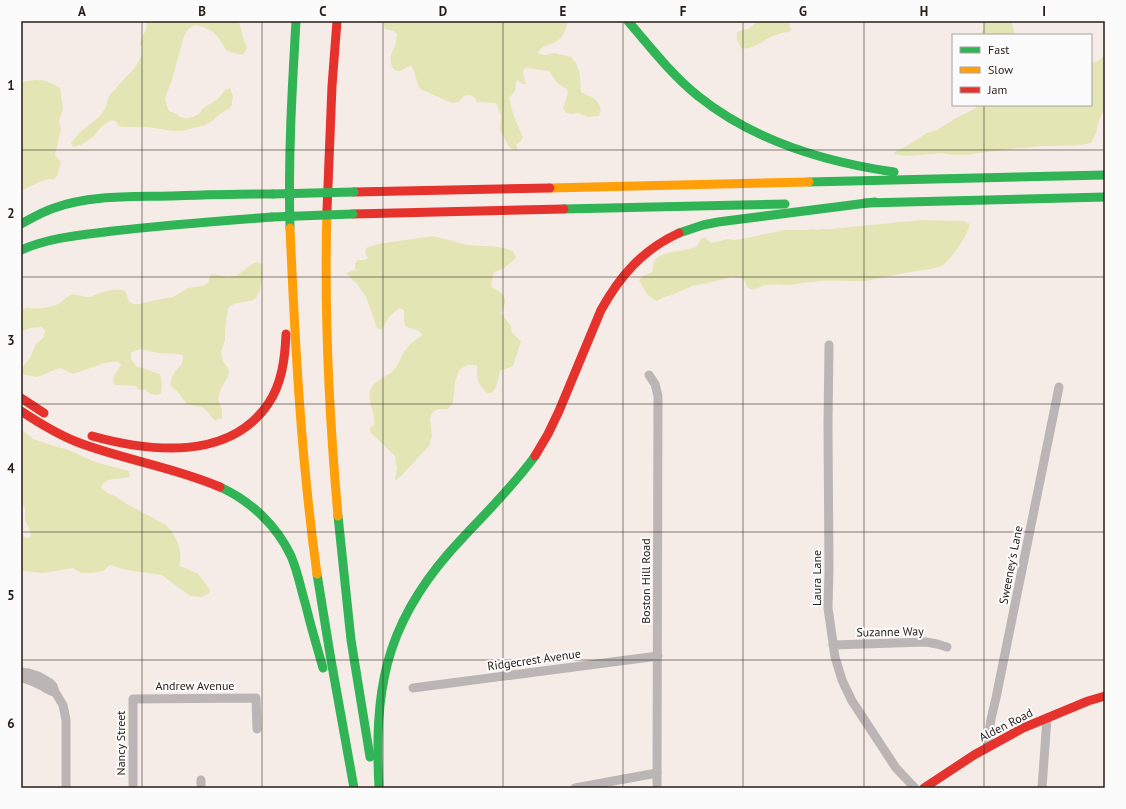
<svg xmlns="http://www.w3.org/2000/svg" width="1126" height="809" viewBox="0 0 1126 809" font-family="'PT Sans',sans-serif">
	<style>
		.green { fill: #e3e6b4 }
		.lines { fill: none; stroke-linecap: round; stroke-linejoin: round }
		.street { stroke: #bbb6b5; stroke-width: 9 }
		.fast { stroke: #30b455; stroke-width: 9 }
		.slow { stroke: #ff9f0a; stroke-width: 9 }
		.jam { stroke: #e5322d; stroke-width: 9 }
		.fast-bridge { stroke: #30b455; stroke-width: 9 }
		.grid { fill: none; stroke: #271d18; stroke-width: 1; stroke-opacity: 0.55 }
		.labels { text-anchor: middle; stroke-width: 4; stroke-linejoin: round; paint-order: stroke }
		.street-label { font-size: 12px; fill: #271d18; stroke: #fbfbfb }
		.neatline { fill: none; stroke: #271d18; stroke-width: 1.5 }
		.grid-label { font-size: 13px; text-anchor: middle; font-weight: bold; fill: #271d18 }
	</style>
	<rect width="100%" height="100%" fill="#f6ece7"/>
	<g class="green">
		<path d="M 147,21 L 238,21 C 242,27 241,33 244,40 C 244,42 246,44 247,46 C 247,50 245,53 242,55 L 227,51 C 223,46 221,40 216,35 C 212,30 199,24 193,26 C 188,28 186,33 184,36 L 172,80 L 165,98 L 167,106 L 169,111 L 177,114 L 180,117 L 187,118 L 193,117 L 199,114 L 203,108 L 218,99 L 225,90 L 230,88 L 233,96 L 232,102 L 232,105 L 230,108 L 220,114 L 212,121 L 205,125 L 182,131 L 173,131 L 147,127 L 123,127 L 118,126 L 117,122 L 112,120 L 102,126 L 94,136 L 83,144 L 74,147 L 72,145 L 71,143 L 80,132 L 99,117 L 105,109 L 109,96 L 125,78 L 133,70 L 139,61 L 142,54 L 142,47 L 140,43 L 142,37 L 146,30 Z"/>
		<path d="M 384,21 L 568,21 C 566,29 564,36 557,41 C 549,47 545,42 538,53 L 544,55 L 555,53 L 571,57 L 576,63 L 580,75 L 581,92 C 592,97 605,102 599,116 L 588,117 L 578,113 L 571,114 L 566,113 L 563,108 L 568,93 L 567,89 L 558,84 L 549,71 L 525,68 L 523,72 L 526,84 L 522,84 L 518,80 L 516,82 L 515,91 L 509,98 L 514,117 L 523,137 L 521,141 L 516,145 L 518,149 L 515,150 L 510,148 L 500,131 L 501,115 L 496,103 L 476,102 L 475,98 L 470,95 L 464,96 L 459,102 L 452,103 L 420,89 C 416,82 416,72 411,66 C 406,66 403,72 397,71 C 391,70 390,60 391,55 C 392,51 395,47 396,43 C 396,40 396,37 397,34 L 394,31 L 385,29 L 384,26 Z"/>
		<path d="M 758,21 L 787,21 L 790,25 L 791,30 L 789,32 C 783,32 776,35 771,37 C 762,41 751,51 741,48 L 737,40 L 737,32 L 750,28 Z"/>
		<path d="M 984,21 L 1012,21 L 1012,24 L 1015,34 L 1019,35 L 979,35 L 984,30 Z"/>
		<path d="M 1105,54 L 1105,107 L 1098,123 L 1096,133 L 1091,143 C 1077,147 1061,145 1047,146 C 1037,146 1028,148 1018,148 L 966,155 L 954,155 L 942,153 L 907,156 L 893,154 L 896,151 L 905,147 L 927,133 L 937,130 L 956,118 L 974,109 L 979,105 L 1091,105 L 1091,62 C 1098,63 1101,59 1105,54 Z"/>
		<path d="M 36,80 C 47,80 51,83 60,88 L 63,109 L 59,121 L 61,129 L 55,155 L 61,162 L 57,176 L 54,179 L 49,179 L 39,182 L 21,191 L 21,82 Z"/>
		<path d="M 922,220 L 963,221 L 970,224 C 968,234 951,261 941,266 C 932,270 921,270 911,272 C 900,274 890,276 879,278 C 874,279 869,281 864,281 C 845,281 828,280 810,282 C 803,282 796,285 789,285 C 782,285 774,284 767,285 C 763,285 758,288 753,290 L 747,287 L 745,281 L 742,278 L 732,277 L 704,284 L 692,286 L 674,294 L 664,297 L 657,301 C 648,298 643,288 639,280 L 643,276 L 652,272 C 653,268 653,263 655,260 C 661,251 686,251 696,247 C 700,244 699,238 705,237 L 708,241 L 712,243 L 728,239 L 734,240 L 752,237 L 783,230 L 806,230 L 811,229 L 819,230 L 821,229 L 833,229 L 840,228 Z"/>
		<path d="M 433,236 L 468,245 L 500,247 L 513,251 L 516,258 L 503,269 L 494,272 L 491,285 C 495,291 497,289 501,293 C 509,299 504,306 501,313 L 511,326 L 512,333 L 521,341 L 513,366 L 500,371 L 496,387 L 492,393 L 487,393 C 476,382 477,379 477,365 L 467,365 L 459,370 L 455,382 L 453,403 L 448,409 L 438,409 L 432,413 L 430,419 L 432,436 L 429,446 L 402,475 L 396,480 L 395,480 L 397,468 L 395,456 L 370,432 L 370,428 L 374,425 C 376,412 367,403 370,391 C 373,380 385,378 393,371 C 399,365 401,354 408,347 C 412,342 417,339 422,335 L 419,331 L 406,327 L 404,321 L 404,310 L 399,308 L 389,317 L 381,330 L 377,328 L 366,297 L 357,284 L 346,273 L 355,270 L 355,264 L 357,260 L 364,260 L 368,258 L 365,253 L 366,248 L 378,244 Z"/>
		<path d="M 257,262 L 262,264 C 263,272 262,296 253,300 C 244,303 235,301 228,308 L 225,331 L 225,340 L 221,352 L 223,361 L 229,370 L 228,376 L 220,391 L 218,399 L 222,410 L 222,418 L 215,421 L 204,408 L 187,404 L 178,392 L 170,385 C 171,382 171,378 173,375 C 177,366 184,367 183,355 L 178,354 L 157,353 L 141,349 L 131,352 L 131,359 L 136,366 L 160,374 L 162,385 L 161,393 L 157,395 L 150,394 L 146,390 L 139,390 L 136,386 L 115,385 L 113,381 L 115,374 L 121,365 L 118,361 L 105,363 L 73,374 L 60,368 L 37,377 L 22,374 L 22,370 L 24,365 L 30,358 L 36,344 L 43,338 L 45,331 L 42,327 L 30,328 L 21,332 L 21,310 C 28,305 35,310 42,308 C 48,307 55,306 60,303 C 64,300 66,297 70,295 C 77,293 82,297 89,297 C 92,297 94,295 97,294 C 106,291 116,288 125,291 L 129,301 L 133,304 L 140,304 L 156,300 L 173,297 L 188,288 L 203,286 L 208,283 L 210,276 L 212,274 L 228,277 L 235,276 L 239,274 L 249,266 Z"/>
		<path d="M 21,429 L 33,439 L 54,446 L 69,450 L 95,462 L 129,471 L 130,474 L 129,477 C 119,480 105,476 101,488 L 109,494 L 115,496 L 127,504 L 166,525 C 176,534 184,553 179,566 L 186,568 L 198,574 L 210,590 L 209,593 L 201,597 L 190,596 L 162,575 L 126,570 L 110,565 L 103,571 L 92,573 L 81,573 L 73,568 L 43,573 L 32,572 L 23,571 L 21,569 L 21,536 L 29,538 L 31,536 C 31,530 28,527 26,522 C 24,517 26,511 24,505 L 21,504 Z"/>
	</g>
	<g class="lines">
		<g class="street">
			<path d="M 829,345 L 828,424 L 829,570 L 828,608 L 835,657 L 842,680 L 852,701 L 896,768 L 915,788"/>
			<path d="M 649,375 L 655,384 L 658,396 L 657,788"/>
			<path d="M 833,645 L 926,642 L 937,644 L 947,647"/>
			<path d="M 21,672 L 29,673 L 38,676 L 50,683 L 53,686 L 55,692 L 63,705 L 66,720 L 66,788"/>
			<path d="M 21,678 C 28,679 34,682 40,685 C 46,688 49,691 55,692"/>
			<path d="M 413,688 L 658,656"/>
			<path d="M 987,748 L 991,719 L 996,698 L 1059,387"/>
			<path d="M 133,788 L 133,699 L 256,698 L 257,729"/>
			<path d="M 201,788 L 201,780"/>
			<path d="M 575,788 L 657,773"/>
			<path d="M 1042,788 L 1047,718"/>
		</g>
		<g class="fast">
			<path d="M 628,21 C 650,47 672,75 698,96 C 754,141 824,162 894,172"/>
			<path d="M 809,182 L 1105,175"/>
			<path d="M 865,203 L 1105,197"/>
			<path d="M 564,209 L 785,204"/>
			<path d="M 21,224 C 32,218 42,212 54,208 C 90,195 131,197 169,196 C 204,195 238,194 273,194"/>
			<path d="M 290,228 C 288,159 292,90 296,21"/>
			<path d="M 679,233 L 703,225 L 718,222 L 875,202"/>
			<path d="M 21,250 C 51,237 82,235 113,231 C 166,225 219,221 272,217"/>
			<path d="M 220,487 C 251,501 277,526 291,556 C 298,572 301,590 306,606 C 311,627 317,647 323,668"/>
			<path d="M 338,516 L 351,640 L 370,757"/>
			<path d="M 317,574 L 331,660 L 354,788"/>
			<path d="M 379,788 C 374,692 384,628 448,554 C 477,521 510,491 535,456"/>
		</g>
		<g class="slow">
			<path d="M 550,188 L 809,182"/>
			<path d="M 327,210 C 324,312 329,415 338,516"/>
			<path d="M 290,228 C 295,343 301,459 317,574"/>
		</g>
		<g class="jam">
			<path d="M 354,192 L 550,188"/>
			<path d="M 327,210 L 332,86 L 337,21"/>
			<path d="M 353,214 L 564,209"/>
			<path d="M 21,398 L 44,413"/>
			<path d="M 21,411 C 39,423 57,434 77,442 C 124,460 174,467 220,487"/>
			<path d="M 92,436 C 150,452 229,461 268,404 C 282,384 285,358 286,334"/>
			<path d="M 535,456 L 548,434 L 559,411 L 601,310 C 620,276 642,250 679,233"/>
			<path d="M 924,788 L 974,755 L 1023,728 L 1088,701 L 1105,696"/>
		</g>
		<g class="fast-bridge">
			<path d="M 273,194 L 354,192"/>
			<path d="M 272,217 L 353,214"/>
		</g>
	</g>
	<path class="grid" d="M 142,21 L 142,788M 262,21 L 262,788M 383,21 L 383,788M 503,21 L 503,788M 623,21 L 623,788M 743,21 L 743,788M 864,21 L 864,788M 984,21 L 984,35M 984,105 L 984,788M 21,150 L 1105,150M 21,277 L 1105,277M 21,404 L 1105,404M 21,532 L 1105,532M 21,660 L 1105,660"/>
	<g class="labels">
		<g class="street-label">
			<text transform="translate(1011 565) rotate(-79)" y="4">Sweeney's Lane</text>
			<text transform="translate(817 578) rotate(-90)" y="4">Laura Lane</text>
			<text transform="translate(646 581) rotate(-90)" y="4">Boston Hill Road</text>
			<text transform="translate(890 632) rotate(-1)" y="4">Suzanne Way</text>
			<text transform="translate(534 660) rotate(-8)" y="4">Ridgecrest Avenue</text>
			<text x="195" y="690">Andrew Avenue</text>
			<text transform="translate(1006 725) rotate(-27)" y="4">Alden Road</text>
			<text transform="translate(121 743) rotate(-90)" y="4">Nancy Street</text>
		</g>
	</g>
	<rect width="1126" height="809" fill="none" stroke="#fbfbfb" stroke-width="44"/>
	<rect x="952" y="34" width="140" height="72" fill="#fbfbfb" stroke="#a6a2a0"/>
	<rect x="960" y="47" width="20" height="6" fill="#30b455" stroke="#a6a2a0"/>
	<text x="988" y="54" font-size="12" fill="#271d18">Fast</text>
	<rect x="960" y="67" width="20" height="6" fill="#ff9f0a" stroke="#a6a2a0"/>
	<text x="988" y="74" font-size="12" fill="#271d18">Slow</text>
	<rect x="960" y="87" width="20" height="6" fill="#e5322d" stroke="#a6a2a0"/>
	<text x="988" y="94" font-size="12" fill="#271d18">Jam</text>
	<rect x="22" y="22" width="1082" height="765" class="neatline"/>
	<g class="grid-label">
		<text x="82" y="16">A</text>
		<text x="202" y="16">B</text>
		<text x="323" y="16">C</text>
		<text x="443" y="16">D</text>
		<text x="563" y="16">E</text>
		<text x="683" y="16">F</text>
		<text x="803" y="16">G</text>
		<text x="924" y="16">H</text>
		<text x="1044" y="16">I</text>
		<text x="11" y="90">1</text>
		<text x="11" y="218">2</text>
		<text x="11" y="345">3</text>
		<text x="11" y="473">4</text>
		<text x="11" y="600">5</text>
		<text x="11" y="728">6</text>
	</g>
</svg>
